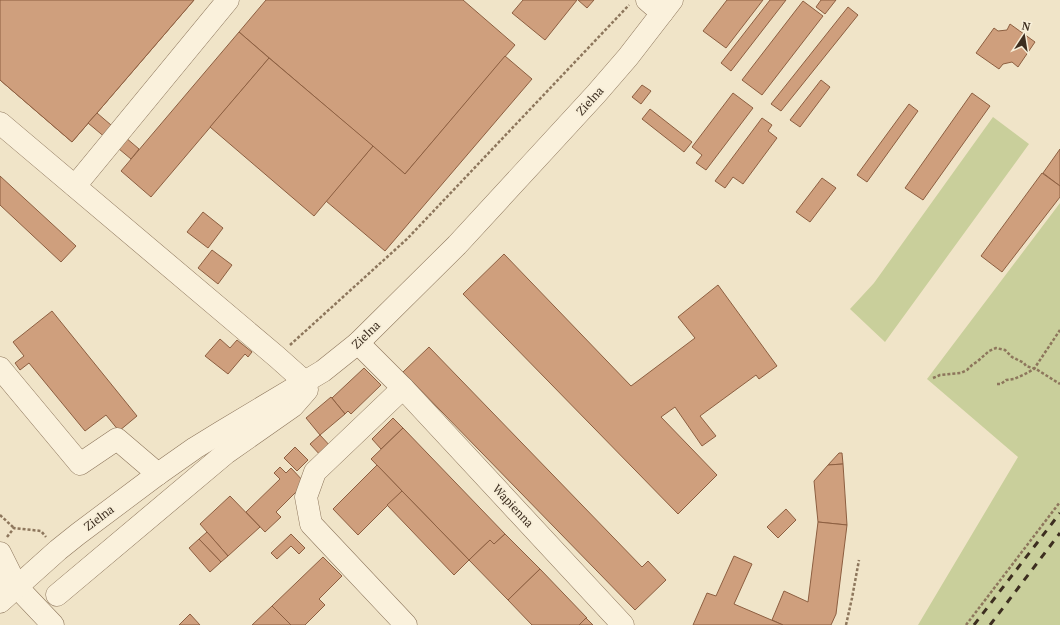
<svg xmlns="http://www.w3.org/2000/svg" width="1060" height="625" viewBox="0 0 1060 625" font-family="'PT Serif',serif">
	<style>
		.green { fill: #c9cf9b }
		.building { fill: #cf9f7d; stroke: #8d5f41 }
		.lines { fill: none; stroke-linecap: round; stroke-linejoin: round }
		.minor-casing { stroke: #8d765c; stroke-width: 23 }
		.path { stroke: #8d765c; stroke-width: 2.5; stroke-dasharray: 3 2; stroke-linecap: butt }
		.minor { stroke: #faf1dc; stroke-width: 22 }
		.rail { stroke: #3d2e20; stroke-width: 3; stroke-dasharray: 7 7; stroke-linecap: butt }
		.labels { text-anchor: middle; stroke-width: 3.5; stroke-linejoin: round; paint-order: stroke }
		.street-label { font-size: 12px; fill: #3d2e20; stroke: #f7eed8 }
	</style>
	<rect width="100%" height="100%" fill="#f0e4c8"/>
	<g class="green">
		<path d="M 993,117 L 1029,144 L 885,342 L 850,309 L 874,283 Z"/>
		<path d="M 1060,203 L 1060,625 L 918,625 L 1018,457 L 927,379 Z"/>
	</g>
	<g class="building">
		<path d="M 0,0 L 194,0 L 72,142 L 0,80 Z"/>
		<path d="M 0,0 L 194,0 L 72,142 L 0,80 Z"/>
		<path d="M 266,0 L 463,0 L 515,45 L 405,174 L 239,32 Z"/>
		<path d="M 523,0 L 577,0 L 545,40 L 512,13 Z"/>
		<path d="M 578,0 L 594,0 L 587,8 Z"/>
		<path d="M 727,0 L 763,0 L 726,48 L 703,31 Z"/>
		<path d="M 770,0 L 786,0 L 731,71 L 721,63 Z"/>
		<path d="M 821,0 L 836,0 L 825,14 L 816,7 Z"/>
		<path d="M 803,1 L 823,16 L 762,95 L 742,80 Z"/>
		<path d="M 848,7 L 858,15 L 781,111 L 771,104 Z"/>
		<path d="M 1010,24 L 1035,42 L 1018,67 L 1012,62 L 1003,64 L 999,69 L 976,53 L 994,28 L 998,31 L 1007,30 Z"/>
		<path d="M 239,32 L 269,58 L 151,197 L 121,171 Z"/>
		<path d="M 505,56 L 532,79 L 385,251 L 326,201 L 373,146 L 405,174 Z"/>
		<path d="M 269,58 L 373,146 L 314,216 L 210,127 Z"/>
		<path d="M 821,80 L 830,87 L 800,127 L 790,120 Z"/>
		<path d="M 642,85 L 651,91 L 641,104 L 632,97 Z"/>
		<path d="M 733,93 L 753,108 L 706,170 L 696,163 L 702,155 L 692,147 Z"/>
		<path d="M 972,93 L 990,106 L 923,200 L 905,188 Z"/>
		<path d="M 909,104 L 918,111 L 867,182 L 857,175 Z"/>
		<path d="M 650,109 L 692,142 L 684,152 L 642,119 Z"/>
		<path d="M 97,113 L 139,149 L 131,159 L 88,123 Z"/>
		<path d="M 762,118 L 772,125 L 768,131 L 777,138 L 743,184 L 733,177 L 725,188 L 715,181 Z"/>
		<path d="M 1060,149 L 1060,186 L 1043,173 Z"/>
		<path d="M 1042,173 L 1060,186 L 1060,197 L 1002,272 L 981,256 Z"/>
		<path d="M 0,176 L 76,246 L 61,262 L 0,205 Z"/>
		<path d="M 822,178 L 836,188 L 810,222 L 796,212 Z"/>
		<path d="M 203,212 L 223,228 L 208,248 L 187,232 Z"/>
		<path d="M 212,250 L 232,265 L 218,284 L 198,268 Z"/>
		<path d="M 504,254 L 631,386 L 695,338 L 678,317 L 718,285 L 777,366 L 759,379 L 756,375 L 700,416 L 716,436 L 702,446 L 675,407 L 661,417 L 717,475 L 678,514 L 463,294 Z"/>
		<path d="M 52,311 L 137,416 L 119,431 L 106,415 L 85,431 L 29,363 L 20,370 L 15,363 L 24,356 L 13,342 Z"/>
		<path d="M 220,339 L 230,348 L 237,340 L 252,352 L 248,357 L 245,354 L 228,374 L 205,356 Z"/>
		<path d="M 429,347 L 642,567 L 648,561 L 666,580 L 635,610 L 403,372 Z"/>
		<path d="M 364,368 L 381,385 L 351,414 L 348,411 L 345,414 L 332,398 Z"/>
		<path d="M 331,397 L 345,414 L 320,435 L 306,418 Z"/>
		<path d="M 393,418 L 403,428 L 381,449 L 372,439 Z"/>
		<path d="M 403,428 L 505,534 L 494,544 L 490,540 L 469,560 L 371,459 Z"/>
		<path d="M 320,435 L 332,448 L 322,457 L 310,444 Z"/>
		<path d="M 295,447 L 308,460 L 297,471 L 284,458 Z"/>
		<path d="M 839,453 L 842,453 L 843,464 L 828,465 Z"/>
		<path d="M 843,464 L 847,525 L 818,522 L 814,481 L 828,465 Z"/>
		<path d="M 377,465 L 402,491 L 358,535 L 333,509 Z"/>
		<path d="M 280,467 L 286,473 L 291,468 L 305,483 L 276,512 L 281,517 L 265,532 L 246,512 L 280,479 L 274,473 Z"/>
		<path d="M 402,491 L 469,560 L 454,575 L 387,505 Z"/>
		<path d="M 230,496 L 260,527 L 228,556 L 200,524 Z"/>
		<path d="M 786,509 L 796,520 L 778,538 L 767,527 Z"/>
		<path d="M 818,522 L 847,525 L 836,614 L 831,625 L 783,625 L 772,620 L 784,591 L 808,602 Z"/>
		<path d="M 207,532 L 228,556 L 221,562 L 199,539 Z"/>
		<path d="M 291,534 L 305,548 L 299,554 L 291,546 L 277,559 L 271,553 Z"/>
		<path d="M 505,534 L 540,569 L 508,600 L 469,560 L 490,540 L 494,544 Z"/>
		<path d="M 199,539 L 221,562 L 210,572 L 189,548 Z"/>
		<path d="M 734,556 L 752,564 L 734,604 L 783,625 L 693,625 L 707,593 L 716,596 Z"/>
		<path d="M 323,557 L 342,576 L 319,599 L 325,605 L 305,625 L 291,625 L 272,606 Z"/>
		<path d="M 540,569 L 587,618 L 579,625 L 532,625 L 508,600 Z"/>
		<path d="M 272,606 L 291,625 L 252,625 Z"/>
		<path d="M 190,614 L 200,625 L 179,625 Z"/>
		<path d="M 586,618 L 593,625 L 579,625 Z"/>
	</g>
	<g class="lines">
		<g class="minor-casing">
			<g id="minor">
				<path d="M 647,0 L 662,13"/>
				<path d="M 0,123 L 277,357 L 305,382"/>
				<path d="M 75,186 L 228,0"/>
				<path d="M 358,343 L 403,388 L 623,625"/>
				<path d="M 0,368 L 80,464 L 117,439 L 158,474"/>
				<path d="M 403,388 L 315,472 L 306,497 L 311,524 L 406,625"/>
				<path d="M 0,553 L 17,587"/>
				<path d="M 0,576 L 17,587 L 53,625"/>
				<path d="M 57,595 L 226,453 L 293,406 L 307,390"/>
				<path d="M 0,602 L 58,550 L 78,534 L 158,474 L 195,448 L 221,432 L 323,371 L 358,343 L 457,245 L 550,144 L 596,94 L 628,57 L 672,0"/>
			</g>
		</g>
		<g class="path">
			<path d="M 290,345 L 407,239 L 629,5"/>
			<path d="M 933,378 L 940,375 L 961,373 L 967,370 L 972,365 L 978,361 L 989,351 L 996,348 L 1005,350 L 1012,357 L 1024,363 L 1026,366 L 1036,369 L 1060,384"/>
			<path d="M 997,384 L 1001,384 L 1006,380 L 1014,379 L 1025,374 L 1034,369 L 1060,330"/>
			<path d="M 0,515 L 14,528"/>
			<path d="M 7,537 L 14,528 L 41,531 L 46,537"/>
			<path d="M 846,625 L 852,598 L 859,560"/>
			<path d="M 966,625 L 1060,502"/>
		</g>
		<use href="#minor" class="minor"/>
		<g class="rail">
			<path d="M 974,625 L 1060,513"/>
			<path d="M 990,625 L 1060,533"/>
		</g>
	</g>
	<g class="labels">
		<g class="street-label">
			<text transform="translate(590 101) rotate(-48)" y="4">Zielna</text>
			<text transform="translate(366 335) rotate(-44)" y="4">Zielna</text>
			<text transform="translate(513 506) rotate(47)" y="4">Wapienna</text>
			<text transform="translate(99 518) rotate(-37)" y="4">Zielna</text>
		</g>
	</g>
	<g transform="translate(1024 36) rotate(12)" stroke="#f7eed8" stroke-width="3" paint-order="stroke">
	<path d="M0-3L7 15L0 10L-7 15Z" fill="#3d2e20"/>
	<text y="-6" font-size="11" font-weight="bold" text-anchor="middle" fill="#3d2e20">N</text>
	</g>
</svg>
